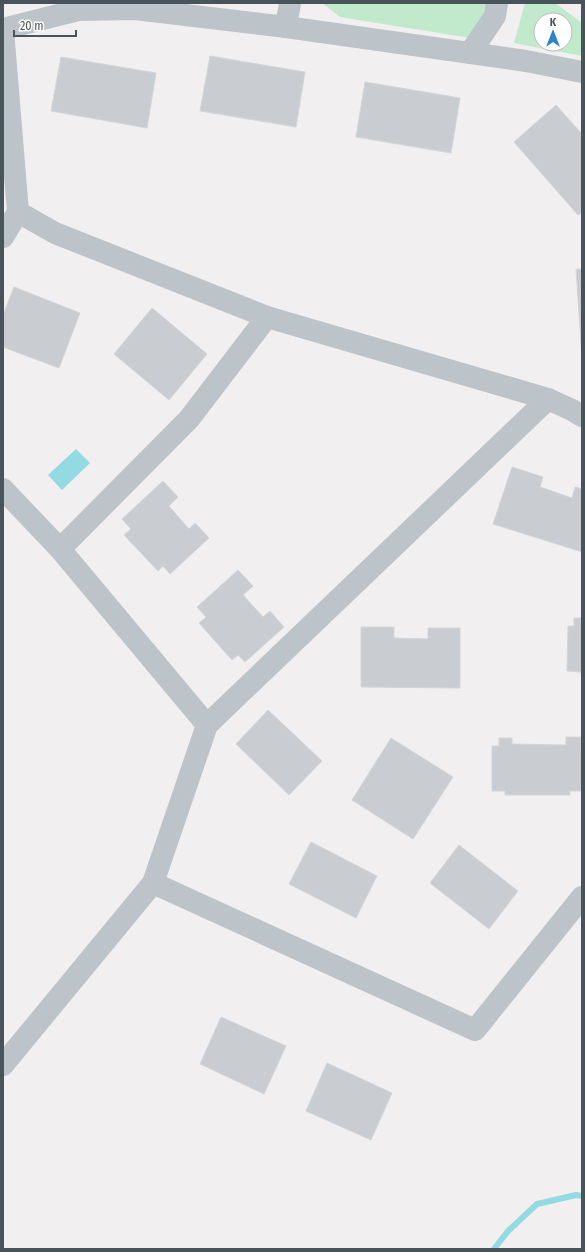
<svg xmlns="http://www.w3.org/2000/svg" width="585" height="1252" viewBox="0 0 585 1252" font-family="'Fira Sans Condensed',sans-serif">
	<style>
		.green { fill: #c1eacd; fill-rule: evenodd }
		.water { fill: #93dae3 }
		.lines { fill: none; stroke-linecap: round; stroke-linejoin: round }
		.stream { stroke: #93dae3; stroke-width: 6 }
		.building { fill: #c9ccd1; stroke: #d3d6d9 }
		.minor { stroke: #bcc4ca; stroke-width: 22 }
	</style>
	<rect width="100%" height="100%" fill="#f1efef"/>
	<g class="green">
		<path d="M 322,3 L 489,3 L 480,29 L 470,38 L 340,17 Z"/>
		<path d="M 525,3 L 555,3 L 582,23 L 582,56 L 514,43 ZM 541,20 L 565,20 L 565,44 L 541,44 Z"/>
	</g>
	<path class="water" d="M 76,449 L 90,463 L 62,490 L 48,475 Z"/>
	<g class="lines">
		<path class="stream" d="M 494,1249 L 508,1231 L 537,1204 L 576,1195 L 582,1196"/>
	</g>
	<g class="building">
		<path d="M 210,56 L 305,72 L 296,127 L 200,111 Z"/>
		<path d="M 61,57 L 156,73 L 147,128 L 51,111 Z"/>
		<path d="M 365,82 L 460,98 L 451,153 L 356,137 Z"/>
		<path d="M 556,105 L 582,134 L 582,212 L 578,215 L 514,142 Z"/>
		<path d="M 576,269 L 582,269 L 582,358 Z"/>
		<path d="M 14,287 L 80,313 L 59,368 L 3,347 L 3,315 Z"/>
		<path d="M 152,308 L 207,354 L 169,400 L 114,354 Z"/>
		<path d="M 512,467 L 543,477 L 540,487 L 572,498 L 575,487 L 582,489 L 582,552 L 493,524 Z"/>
		<path d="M 163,481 L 178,497 L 169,506 L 189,529 L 195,523 L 209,538 L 170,574 L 163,566 L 158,571 L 124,535 L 131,529 L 122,519 Z"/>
		<path d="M 238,570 L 253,586 L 243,595 L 263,617 L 270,611 L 284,627 L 245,662 L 238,655 L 232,660 L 199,623 L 206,617 L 197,607 Z"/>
		<path d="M 574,618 L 582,618 L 582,675 L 581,675 L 581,672 L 567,671 L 568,626 L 574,626 Z"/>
		<path d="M 361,627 L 394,627 L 394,638 L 428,639 L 428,628 L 460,628 L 460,688 L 361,687 Z"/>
		<path d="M 268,710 L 322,761 L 289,795 L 236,744 Z"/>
		<path d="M 566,737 L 581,737 L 582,791 L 570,791 L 570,795 L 505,795 L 505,791 L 492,791 L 492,746 L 499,746 L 499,738 L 512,738 L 512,744 L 566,745 Z"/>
		<path d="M 391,738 L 453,777 L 413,839 L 352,800 Z"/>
		<path d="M 311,842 L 377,876 L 356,918 L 289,884 Z"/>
		<path d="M 459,845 L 518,891 L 489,929 L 430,883 Z"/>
		<path d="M 221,1017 L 286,1046 L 264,1094 L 200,1064 Z"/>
		<path d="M 327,1063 L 392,1093 L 371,1140 L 306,1111 Z"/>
	</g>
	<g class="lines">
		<g class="minor">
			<path d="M 286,27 L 290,3"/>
			<path d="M 3,29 L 78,10 L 135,9 L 286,27 L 526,61 L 582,72"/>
			<path d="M 3,30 L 18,212 L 3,237"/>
			<path d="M 470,53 L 495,16 L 497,3"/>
			<path d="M 18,212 L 55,233 L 267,317 L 548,399 L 572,410 L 582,416"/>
			<path d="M 3,489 L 60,549 L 207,725"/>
			<path d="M 60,549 L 189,419 L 267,317"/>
			<path d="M 153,883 L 475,1030 L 582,897"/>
			<path d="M 3,1065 L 153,883 L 207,725 L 548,399"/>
		</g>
	</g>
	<rect width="585" height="1252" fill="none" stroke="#49545a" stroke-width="8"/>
	<g transform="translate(553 32)"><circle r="19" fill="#ffffff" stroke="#b6bbbd"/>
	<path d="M0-3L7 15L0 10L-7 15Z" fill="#2b82cf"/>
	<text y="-6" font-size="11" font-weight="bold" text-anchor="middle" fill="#49545a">K</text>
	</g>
	<path d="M14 30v6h62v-6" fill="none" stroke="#49545a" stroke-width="2"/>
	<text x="20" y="30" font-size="12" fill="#49545a" stroke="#ffffff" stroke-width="3" paint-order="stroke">20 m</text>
</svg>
